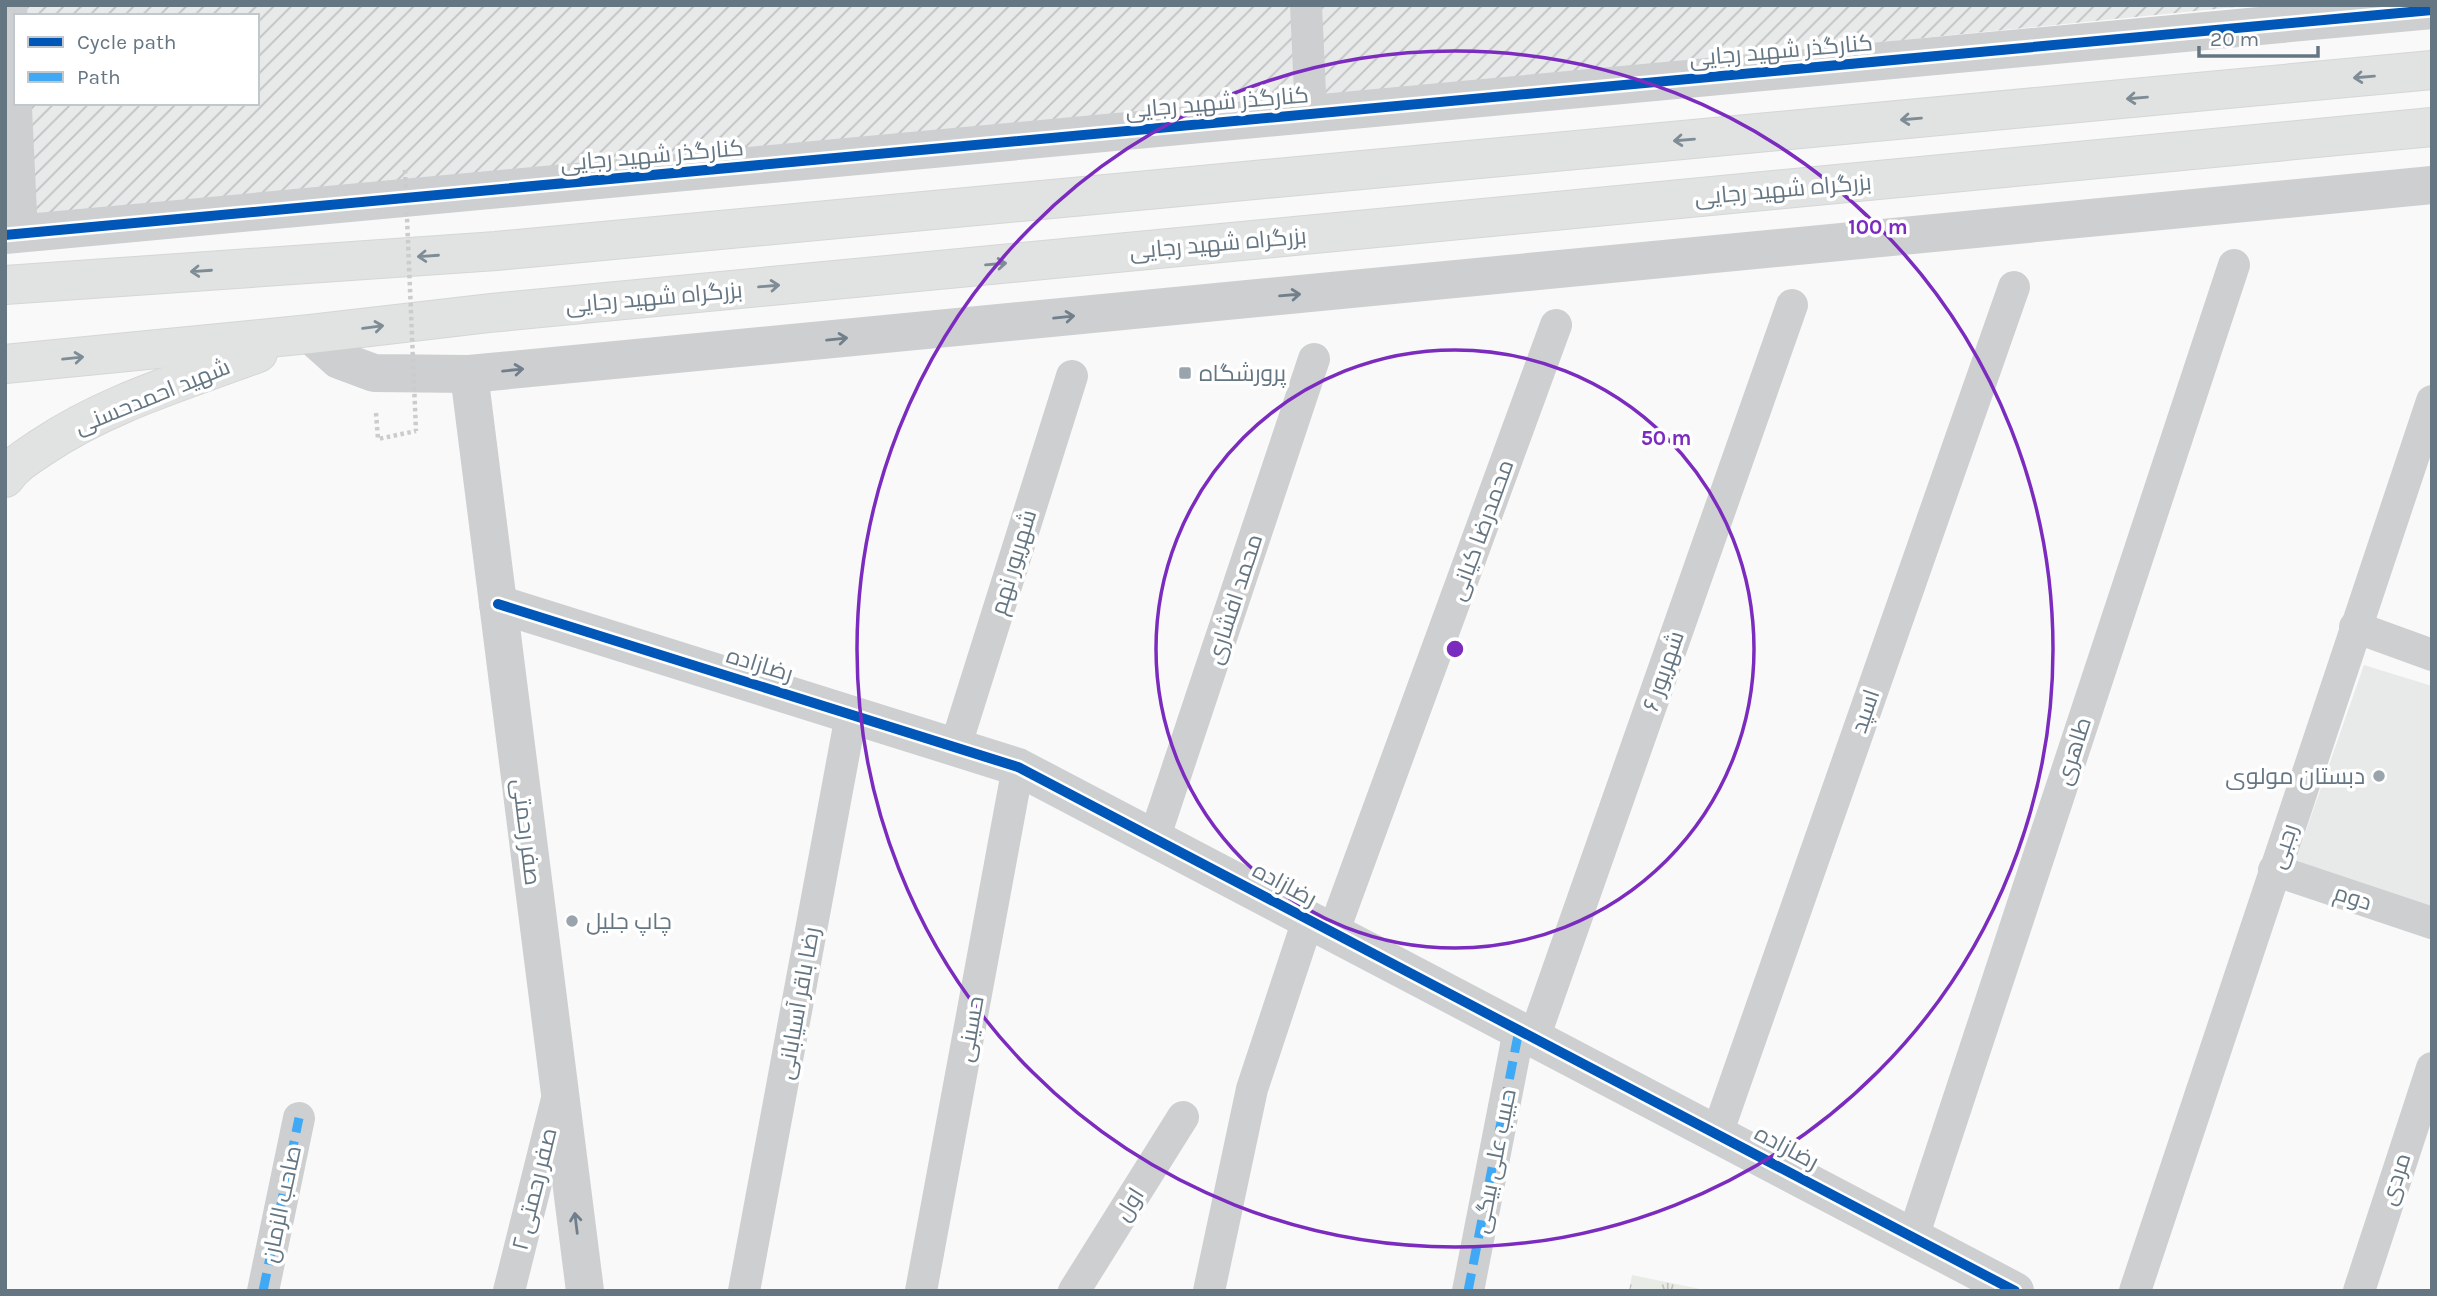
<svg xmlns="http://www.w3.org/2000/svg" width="2437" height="1296" viewBox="0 0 2437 1296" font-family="Karla,Cairo,sans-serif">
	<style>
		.built { fill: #e8e9e9 }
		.industrial { fill: url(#industrial-furrows); fill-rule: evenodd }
		.park { fill: url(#park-tufts) }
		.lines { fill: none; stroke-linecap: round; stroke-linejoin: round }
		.trunk-casing { stroke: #d5d6d6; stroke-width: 40 }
		.path { stroke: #cbcccd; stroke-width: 4.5; stroke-dasharray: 3.5 3.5; stroke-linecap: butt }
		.minor { stroke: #cecfd0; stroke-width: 32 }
		.tertiary { stroke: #cecfd0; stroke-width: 38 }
		.trunk { stroke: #e1e2e2; stroke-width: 38 }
		.path-bridge { stroke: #cbcccd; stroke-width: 4.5; stroke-dasharray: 3.5 3.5; stroke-linecap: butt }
		.quiet { stroke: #3fa9f5; stroke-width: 9; stroke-dasharray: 18 9; stroke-linecap: butt }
		.cycleway-casing { stroke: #fff; stroke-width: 15 }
		.cycleway { stroke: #0057b8; stroke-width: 10 }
		.oneway { stroke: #7e8c96 }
		.oneway2 { stroke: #707f8b }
		.ring { fill: none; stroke: #7b2cbf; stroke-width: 3.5 }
		.poi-dot { fill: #99a4ac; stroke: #fff; stroke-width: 2.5 }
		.labels { text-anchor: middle; stroke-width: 7; stroke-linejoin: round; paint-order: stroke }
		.street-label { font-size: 23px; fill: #657683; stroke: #fff }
		.poi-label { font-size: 23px; fill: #657683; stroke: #fff; text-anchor: start }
		.centre { fill: #7b2cbf; stroke: #fff; stroke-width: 3.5 }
		.ring-label { font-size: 21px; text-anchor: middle; font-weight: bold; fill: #7b2cbf; stroke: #fff; stroke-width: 7; stroke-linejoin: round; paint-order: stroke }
	</style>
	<defs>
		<pattern id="industrial-furrows" width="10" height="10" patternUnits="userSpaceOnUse" patternTransform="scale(1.75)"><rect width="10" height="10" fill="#e8e9e9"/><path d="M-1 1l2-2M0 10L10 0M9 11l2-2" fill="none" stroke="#c0c1c2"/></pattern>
		<pattern id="park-tufts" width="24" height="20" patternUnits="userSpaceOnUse" patternTransform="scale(1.75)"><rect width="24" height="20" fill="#e8ebe6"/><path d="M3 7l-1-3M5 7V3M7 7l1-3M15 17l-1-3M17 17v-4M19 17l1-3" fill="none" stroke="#c0c3c0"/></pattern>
	</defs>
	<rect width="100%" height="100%" fill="#f9f9f9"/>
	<path class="built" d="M 2364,665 L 2432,686 L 2432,912 L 2294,865 Z"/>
	<path class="industrial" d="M 5,5 L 2256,5 L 5,228 ZM 16,16 L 257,16 L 257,103 L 16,103 Z"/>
	<path class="park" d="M 1632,1275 L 1710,1291 L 1629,1291 Z"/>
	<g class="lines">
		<g class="trunk-casing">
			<g id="trunk">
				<path d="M 5,285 L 496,251 L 2432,70"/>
				<path d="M 5,364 L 310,334 L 490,313 L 2432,127"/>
				<path d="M 5,478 C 15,464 27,457 42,447 C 107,403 184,381 258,353"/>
			</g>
		</g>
		<path class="path" d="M 376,413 L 378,439 L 416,431"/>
		<g class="minor">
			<path d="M 11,5 L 22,233"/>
			<path d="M 1306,5 L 1311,115"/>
			<path d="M 2355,627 L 2432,655"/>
			<path d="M 955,748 L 1072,376"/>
			<path d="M 1154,839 L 1314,359"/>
			<path d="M 2274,870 L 2432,923"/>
			<path d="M 1333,933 L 1556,325"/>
			<path d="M 1534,1038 L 1792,305"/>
			<path d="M 1717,1134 L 2014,287"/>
			<path d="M 1913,1237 L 2234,265"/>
			<path d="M 263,1291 L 299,1118"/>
			<path d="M 509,1291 L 557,1099"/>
			<path d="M 744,1291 L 851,715"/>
			<path d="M 921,1291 L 1018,767"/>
			<path d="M 1074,1291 L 1183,1117"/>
			<path d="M 1209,1291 L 1252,1089 L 1308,920"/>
			<path d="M 1468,1291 L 1519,1030"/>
			<path d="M 2135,1291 L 2432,401"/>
			<path d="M 2359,1291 L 2432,1068"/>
		</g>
		<g class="tertiary">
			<path d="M 5,235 L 2432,10"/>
			<path d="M 310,334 L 339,360 L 374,373 L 469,374 L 2432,185"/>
			<path d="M 469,374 L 585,1291"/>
			<path d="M 498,604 L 1018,767 L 2015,1291"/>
		</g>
		<use href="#trunk" class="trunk"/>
		<path class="path-bridge" d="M 405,170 L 416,431"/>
		<g class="quiet">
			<path d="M 263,1291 L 299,1118"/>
			<path d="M 1468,1291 L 1519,1030"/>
		</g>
		<g class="cycleway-casing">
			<g id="cycleway">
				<path d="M 5,235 L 2432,10"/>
				<path d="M 498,604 L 1018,767 L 2015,1291"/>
			</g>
		</g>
		<use href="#cycleway" class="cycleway"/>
	</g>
	<defs><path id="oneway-shaft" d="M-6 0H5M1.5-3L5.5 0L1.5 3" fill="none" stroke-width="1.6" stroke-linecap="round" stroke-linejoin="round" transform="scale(1.75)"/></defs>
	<g class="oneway">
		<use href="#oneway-shaft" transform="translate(2364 77) rotate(175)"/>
		<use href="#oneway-shaft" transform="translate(2137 98) rotate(175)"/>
		<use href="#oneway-shaft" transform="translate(1911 119) rotate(175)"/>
		<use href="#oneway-shaft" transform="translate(1684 140) rotate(175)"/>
		<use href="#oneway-shaft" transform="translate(428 256) rotate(176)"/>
		<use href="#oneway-shaft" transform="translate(996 264) rotate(-5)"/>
		<use href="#oneway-shaft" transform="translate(201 271) rotate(176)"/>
		<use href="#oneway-shaft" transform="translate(769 286) rotate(-5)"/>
		<use href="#oneway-shaft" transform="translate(373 327) rotate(-7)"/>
		<use href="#oneway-shaft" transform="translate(73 358) rotate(-6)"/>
	</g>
	<g class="oneway2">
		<use href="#oneway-shaft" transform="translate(1290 295) rotate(-5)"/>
		<use href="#oneway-shaft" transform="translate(1064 317) rotate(-6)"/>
		<use href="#oneway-shaft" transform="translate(837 339) rotate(-6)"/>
		<use href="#oneway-shaft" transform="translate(513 370) rotate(-6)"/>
		<use href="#oneway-shaft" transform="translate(576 1223) rotate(-97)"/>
	</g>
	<g class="ring">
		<circle cx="1455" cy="649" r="299"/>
		<circle cx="1455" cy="649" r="598"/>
	</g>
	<g class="poi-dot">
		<rect x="1178" y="366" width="14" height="14" rx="3.5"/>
		<circle cx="2379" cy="776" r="7"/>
		<circle cx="572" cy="921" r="7"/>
	</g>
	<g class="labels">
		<g class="street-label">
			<text transform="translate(1781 50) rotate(-5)" y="8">کنارگذر شهید رجایی</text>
			<text transform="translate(1217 102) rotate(-5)" y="8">کنارگذر شهید رجایی</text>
			<text transform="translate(652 155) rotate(-5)" y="8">کنارگذر شهید رجایی</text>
			<text transform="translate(1783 189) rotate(-5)" y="8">بزرگراه شهید رجایی</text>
			<text transform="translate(1218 243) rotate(-5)" y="8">بزرگراه شهید رجایی</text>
			<text transform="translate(654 297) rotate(-5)" y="8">بزرگراه شهید رجایی</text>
			<text transform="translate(152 396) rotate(-22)" y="8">شهید احمدحسنی</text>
			<text transform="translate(1481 530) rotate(-70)" y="8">محمدرضا کیانی</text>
			<text transform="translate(1013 562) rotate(-73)" y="8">شهریور نهم</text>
			<text transform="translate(1234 599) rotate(-72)" y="8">محمد افشاری</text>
			<text transform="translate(760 664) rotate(17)" y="8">رضازاده</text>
			<text transform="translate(1663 671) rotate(-71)" y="8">شهریور ۶</text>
			<text transform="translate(1865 711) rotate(-71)" y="8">اسپد</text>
			<text transform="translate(2073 751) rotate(-72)" y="8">طاهری</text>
			<text transform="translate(527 832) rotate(83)" y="8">صفر رحمتی</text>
			<text transform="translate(2283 846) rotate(-72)" y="8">رجبی</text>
			<text transform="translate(1285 884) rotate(28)" y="8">رضازاده</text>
			<text transform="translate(2353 897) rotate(18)" y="8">دوم</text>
			<text transform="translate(798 1003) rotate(-80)" y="8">رضا باقر آسیابانی</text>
			<text transform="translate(970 1029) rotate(-80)" y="8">حسینی</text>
			<text transform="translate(1787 1147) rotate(28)" y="8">رضازاده</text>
			<text transform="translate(1494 1161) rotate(-79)" y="8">حبیب علی بیگی</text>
			<text transform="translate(2395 1179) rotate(-72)" y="8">مردی</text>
			<text transform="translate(534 1189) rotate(-76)" y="8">صفر رحمتی ۲</text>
			<text transform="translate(281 1204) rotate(-78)" y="8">صاحب الزمان</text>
			<text transform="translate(1129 1204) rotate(-58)" y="8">اول</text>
		</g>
		<g class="poi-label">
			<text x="1199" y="381">پرورشگاه</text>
			<text x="2365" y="784" text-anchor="end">دبستان مولوی</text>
			<text x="586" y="929">چاپ جلیل</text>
		</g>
	</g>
	<circle cx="1455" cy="649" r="10" class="centre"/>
	<g class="ring-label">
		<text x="1878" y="234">100 m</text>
		<text x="1666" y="445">50 m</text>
	</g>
	<rect width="2437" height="1296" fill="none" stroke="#657683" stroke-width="14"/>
	<rect x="14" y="14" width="245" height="91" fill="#ffffff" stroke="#c1c8cd" stroke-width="2"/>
	<rect x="28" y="37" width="35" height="10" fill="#0057b8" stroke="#c1c8cd" stroke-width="2"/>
	<text x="77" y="49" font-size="21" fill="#657683">Cycle path</text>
	<rect x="28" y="72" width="35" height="10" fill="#3fa9f5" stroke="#c1c8cd" stroke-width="2"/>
	<text x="77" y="84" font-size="21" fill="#657683">Path</text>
	<path d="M2199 46v10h119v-10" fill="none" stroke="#657683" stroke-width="3.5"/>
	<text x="2210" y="46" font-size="21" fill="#657683" stroke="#ffffff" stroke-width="5" paint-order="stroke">20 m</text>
</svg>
